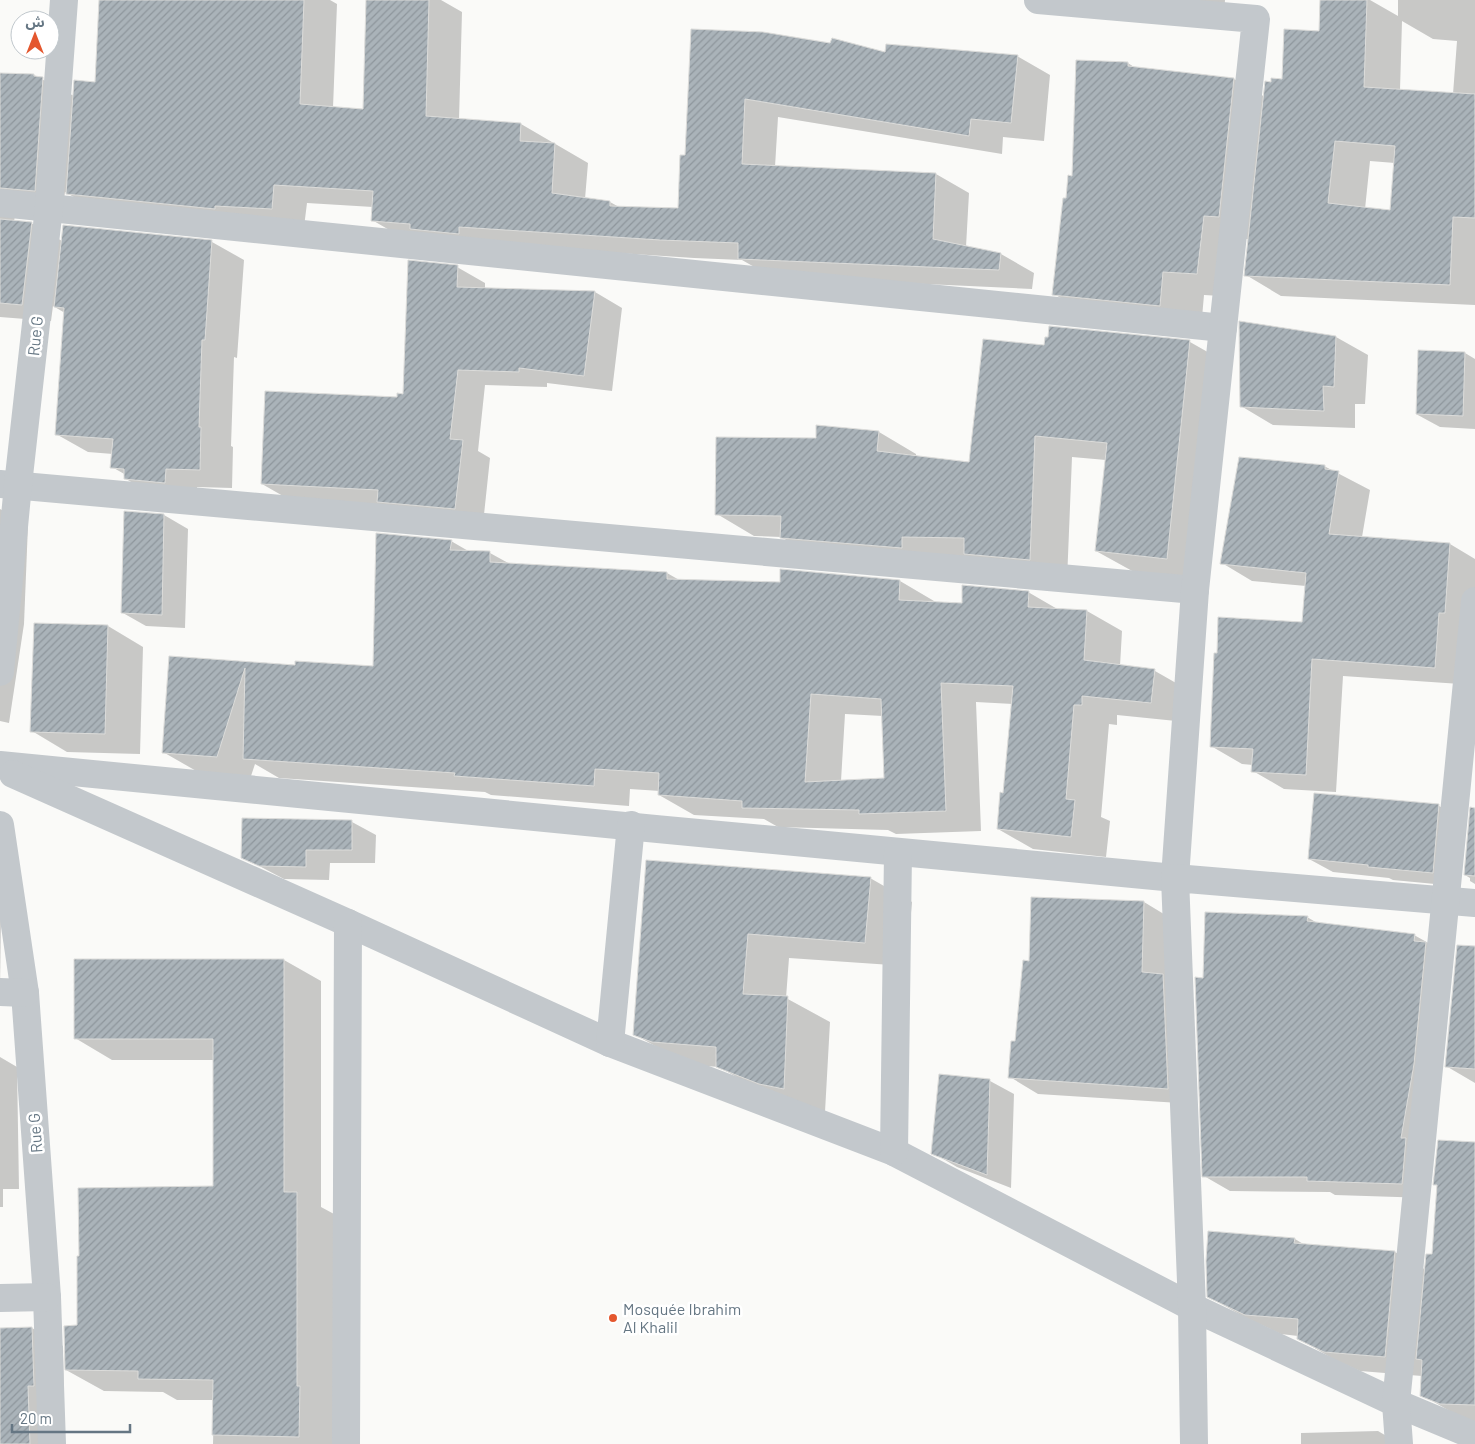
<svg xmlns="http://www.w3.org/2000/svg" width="1475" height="1444" viewBox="0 0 1475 1444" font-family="Barlow,'Noto Sans Arabic',sans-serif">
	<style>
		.shadow { fill: #0003; fill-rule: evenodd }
		.building { fill: url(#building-hatch); stroke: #dcdcda; fill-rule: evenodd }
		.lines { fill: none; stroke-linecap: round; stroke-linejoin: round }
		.minor { stroke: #c3c8cc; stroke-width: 28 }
		.poi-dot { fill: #e4572e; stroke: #fff; stroke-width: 2 }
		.labels { text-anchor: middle; stroke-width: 5; stroke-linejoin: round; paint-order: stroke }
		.street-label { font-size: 16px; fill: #657683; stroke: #fff }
		.poi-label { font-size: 16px; fill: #657683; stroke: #fff; text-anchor: start }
	</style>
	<defs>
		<pattern id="building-hatch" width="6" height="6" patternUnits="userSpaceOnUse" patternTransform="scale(1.25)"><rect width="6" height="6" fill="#aab3b9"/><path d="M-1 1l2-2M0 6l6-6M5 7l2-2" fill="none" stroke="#8e969c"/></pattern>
	</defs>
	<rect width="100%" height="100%" fill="#fafaf8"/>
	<g class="shadow">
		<path d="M 100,0 L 330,0 L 337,4 L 333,108 L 365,110 L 368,0 L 441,0 L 462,12 L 459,120 L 521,124 L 588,163 L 585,199 L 610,202 L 619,207 L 679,209 L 686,156 L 692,30 L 886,54 L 1017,56 L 1050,75 L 1044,141 L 1003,137 L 1002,154 L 778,117 L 775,167 L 936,174 L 969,193 L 966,247 L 1001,254 L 1034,273 L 1032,289 L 772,277 L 742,260 L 694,258 L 405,239 L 372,220 L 373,207 L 307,203 L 304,227 L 100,212 L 65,192 L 63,207 L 16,211 L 14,221 L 31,223 L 62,241 L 64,226 L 212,242 L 244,260 L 237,358 L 234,357 L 231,446 L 233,447 L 232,488 L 197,487 L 197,501 L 158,497 L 126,479 L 126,475 L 112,467 L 113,454 L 88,452 L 56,434 L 65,313 L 53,306 L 51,321 L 0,317 L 0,74 L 34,75 L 74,96 L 96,83 Z"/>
		<path d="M 1106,0 L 1225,0 L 1224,14 Z"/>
		<path d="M 1321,0 L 1370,0 L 1398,16 L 1398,0 L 1475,0 L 1475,305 L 1281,296 L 1246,275 L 1249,239 L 1244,239 L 1238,297 L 1204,295 L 1201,329 L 1095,318 L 1054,294 L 1067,199 L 1074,177 L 1128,63 L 1137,69 L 1234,79 L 1265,97 L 1272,83 L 1283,80 L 1320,32 ZM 1402,21 L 1433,39 L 1457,41 L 1453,94 L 1400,90 ZM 1370,161 L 1395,163 L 1392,212 L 1365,209 Z"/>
		<path d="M 457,267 L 485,283 L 485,289 L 595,292 L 622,308 L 612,391 L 547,383 L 547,387 L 485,385 L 478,451 L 490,458 L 483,524 L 290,500 L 262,484 L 405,396 Z"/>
		<path d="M 1336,337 L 1368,355 L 1365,404 L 1355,404 L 1355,428 L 1273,425 L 1241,406 Z"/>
		<path d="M 1190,342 L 1227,363 L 1204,579 L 1134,572 L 1096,551 L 1106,460 L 1072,457 L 1067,581 L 819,559 L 781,537 L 754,536 L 717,514 L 817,440 L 879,432 L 916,454 L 916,457 L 970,463 L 1045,346 Z"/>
		<path d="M 1465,353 L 1475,359 L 1475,429 L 1440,427 L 1416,414 Z"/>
		<path d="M 1324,466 L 1370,490 L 1362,537 L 1450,544 L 1475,559 L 1475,685 L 1343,676 L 1336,792 L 1284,789 L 1253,771 L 1253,765 L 1242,764 L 1211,746 L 1303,623 L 1306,586 L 1252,581 L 1222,563 Z"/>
		<path d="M 0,509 L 28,525 L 24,624 L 9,723 L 0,721 Z"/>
		<path d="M 164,515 L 188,529 L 185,628 L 146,626 L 123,613 Z"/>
		<path d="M 451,541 L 470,552 L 490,553 L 510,564 L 667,573 L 681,581 L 781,583 L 900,581 L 934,601 L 934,603 L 963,605 L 1028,592 L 1059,610 L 1087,611 L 1122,631 L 1120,666 L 1155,671 L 1190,691 L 1186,722 L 1117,715 L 1117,725 L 1109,724 L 1101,817 L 1110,821 L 1106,857 L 1033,849 L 998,829 L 1004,794 L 1013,704 L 976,702 L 981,831 L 896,834 L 888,830 L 778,827 L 764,819 L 694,815 L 659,795 L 660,791 L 630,789 L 629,806 L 491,795 L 485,792 L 279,778 L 255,764 L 251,776 L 198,772 L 163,752 L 170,658 L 296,666 L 375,668 ZM 845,714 L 883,716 L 885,779 L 841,781 Z"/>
		<path d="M 108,626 L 143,647 L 140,754 L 67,752 L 32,731 Z"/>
		<path d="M 1315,794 L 1439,806 L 1463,819 L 1456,886 L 1393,880 L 1389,878 L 1333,872 L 1309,859 Z"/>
		<path d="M 1475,809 L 1475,884 L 1470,881 L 1470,878 L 1465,875 Z"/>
		<path d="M 243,819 L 352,822 L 376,835 L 375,863 L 330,863 L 329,880 L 284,879 L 242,857 Z"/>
		<path d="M 648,861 L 870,878 L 912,902 L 906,966 L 789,958 L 786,998 L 830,1022 L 825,1112 L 759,1090 L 719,1067 L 694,1065 L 676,1058 L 634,1034 Z"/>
		<path d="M 1032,898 L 1144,902 L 1172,919 L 1195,1104 L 1038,1094 L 1010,1077 L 1030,962 Z"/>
		<path d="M 0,911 L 1,912 L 0,990 Z"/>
		<path d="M 1307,917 L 1319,924 L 1414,935 L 1441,950 L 1428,1198 L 1335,1195 L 1330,1192 L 1230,1191 L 1204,1176 L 1204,980 Z"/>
		<path d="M 1475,948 L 1475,1083 L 1446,1066 Z"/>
		<path d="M 284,960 L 321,981 L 321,1207 L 334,1214 L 336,1444 L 213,1444 L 214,1400 L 177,1400 L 163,1392 L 104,1391 L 66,1370 L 78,1326 L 214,1187 L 214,1060 L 112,1060 L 75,1038 Z"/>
		<path d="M 0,1057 L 17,1067 L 19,1189 L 3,1189 L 3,1207 L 0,1207 Z"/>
		<path d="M 990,1081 L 1014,1094 L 1011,1188 L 957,1167 L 933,1153 Z"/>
		<path d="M 1475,1144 L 1475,1424 L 1460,1417 L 1422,1395 L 1422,1376 L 1360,1371 L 1333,1359 L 1298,1338 L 1298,1336 L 1281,1334 L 1244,1317 L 1208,1296 L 1295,1239 L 1305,1245 L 1395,1252 L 1426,1270 L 1433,1255 L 1438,1186 L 1435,1184 Z"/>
		<path d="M 32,1328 L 63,1346 L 64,1402 L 58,1403 L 60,1444 L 0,1444 L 0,1329 Z"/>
		<path d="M 1378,1431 L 1400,1444 L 1301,1444 L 1301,1433 Z"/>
	</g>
	<g class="building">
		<path d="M 99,0 L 304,0 L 300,104 L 363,109 L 366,0 L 429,0 L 426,116 L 521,123 L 520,141 L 555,143 L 552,193 L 610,201 L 610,206 L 678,208 L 680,155 L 685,155 L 691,29 L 763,32 L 830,43 L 832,38 L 885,52 L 886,44 L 1018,55 L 1011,123 L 971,119 L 969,136 L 745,99 L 742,164 L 936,173 L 933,239 L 1001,253 L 999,270 L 738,259 L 738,243 L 660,240 L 459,227 L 459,234 L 410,229 L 410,224 L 371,221 L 373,191 L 274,185 L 272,209 L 215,206 L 215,209 L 66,194 L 74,80 L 95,82 Z"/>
		<path d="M 1320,0 L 1367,0 L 1364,87 L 1475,94 L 1475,218 L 1453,217 L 1450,285 L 1244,276 L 1265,81 L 1271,82 L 1271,78 L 1282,79 L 1284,29 L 1319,31 ZM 1335,141 L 1395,146 L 1390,210 L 1328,203 Z"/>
		<path d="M 1076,60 L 1128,62 L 1128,66 L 1234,78 L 1219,217 L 1204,216 L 1197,274 L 1163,272 L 1160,306 L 1052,295 L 1063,198 L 1066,198 L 1068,175 L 1072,176 Z"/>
		<path d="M 0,73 L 34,74 L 34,76 L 43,77 L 35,191 L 0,188 Z"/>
		<path d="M 0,219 L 32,222 L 22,305 L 0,303 Z"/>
		<path d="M 63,225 L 212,240 L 205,340 L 202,340 L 199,427 L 201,427 L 200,470 L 166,469 L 165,483 L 124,479 L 124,469 L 110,468 L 113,439 L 55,435 L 64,308 L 54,307 Z"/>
		<path d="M 408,260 L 458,265 L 457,287 L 595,291 L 584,376 L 519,368 L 519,372 L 458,370 L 450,439 L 463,440 L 455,509 L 377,502 L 378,490 L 261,484 L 265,391 L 397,397 L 397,393 L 403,394 Z"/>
		<path d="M 1239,321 L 1336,336 L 1334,387 L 1323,386 L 1324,411 L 1240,407 Z"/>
		<path d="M 1049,326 L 1190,340 L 1167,559 L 1095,551 L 1107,443 L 1035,436 L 1030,560 L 964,554 L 964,538 L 902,537 L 902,548 L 780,538 L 781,516 L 715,515 L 716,437 L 816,438 L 816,425 L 879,431 L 877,451 L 969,462 L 983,339 L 1044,345 L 1045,337 L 1048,337 Z"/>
		<path d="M 1418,350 L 1465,352 L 1463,416 L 1416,414 Z"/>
		<path d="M 1239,457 L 1325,465 L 1325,469 L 1339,471 L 1329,534 L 1450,543 L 1445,613 L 1439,613 L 1435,668 L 1312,659 L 1306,775 L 1251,772 L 1253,749 L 1210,747 L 1214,653 L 1217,653 L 1218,617 L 1302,622 L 1306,573 L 1220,564 Z"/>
		<path d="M 124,511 L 164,514 L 162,615 L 121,613 Z"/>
		<path d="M 376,533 L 452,540 L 450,550 L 490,551 L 490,562 L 667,572 L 667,579 L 780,582 L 780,569 L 900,580 L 899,600 L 962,603 L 962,585 L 1029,591 L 1028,607 L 1087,610 L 1084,660 L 1155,669 L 1151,703 L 1082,696 L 1082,705 L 1074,705 L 1066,799 L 1075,800 L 1071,837 L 997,829 L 1000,792 L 1003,793 L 1013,686 L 941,683 L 946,811 L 859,814 L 859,810 L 742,808 L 742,801 L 658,795 L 659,773 L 595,769 L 594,786 L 454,776 L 455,773 L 243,759 L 245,668 L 217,757 L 162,753 L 169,656 L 295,665 L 295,661 L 373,666 ZM 811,694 L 881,699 L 884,778 L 805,782 Z"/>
		<path d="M 34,623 L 108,625 L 105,734 L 30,732 Z"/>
		<path d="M 1314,793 L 1439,804 L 1433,873 L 1368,867 L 1368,865 L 1308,859 Z"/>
		<path d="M 1470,807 L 1475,808 L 1475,876 L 1464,875 Z"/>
		<path d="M 242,818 L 352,820 L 352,850 L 306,850 L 306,867 L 259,866 L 241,858 Z"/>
		<path d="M 646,860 L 871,877 L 865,943 L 748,934 L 743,994 L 788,996 L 784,1089 L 759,1084 L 716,1067 L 716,1047 L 652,1042 L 633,1035 Z"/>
		<path d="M 1031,897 L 1144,901 L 1142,972 L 1163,974 L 1168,1089 L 1008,1078 L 1011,1041 L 1015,1041 L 1023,960 L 1029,961 Z"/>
		<path d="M 1205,912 L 1308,916 L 1307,921 L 1415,934 L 1414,941 L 1426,942 L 1414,1064 L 1401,1138 L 1406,1138 L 1402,1184 L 1307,1181 L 1307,1177 L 1202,1177 L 1195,977 L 1203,978 Z"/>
		<path d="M 1457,945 L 1475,946 L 1475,1069 L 1445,1067 Z"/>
		<path d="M 74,959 L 284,959 L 284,1192 L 297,1192 L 297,1386 L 300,1386 L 299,1437 L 212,1435 L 213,1380 L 138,1379 L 138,1371 L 65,1370 L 64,1326 L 77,1325 L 77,1256 L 79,1256 L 78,1188 L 213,1186 L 213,1039 L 74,1039 Z"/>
		<path d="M 939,1074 L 990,1079 L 987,1175 L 931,1154 Z"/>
		<path d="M 1438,1140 L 1475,1142 L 1475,1405 L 1440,1404 L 1420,1396 L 1422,1360 L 1416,1359 L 1426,1254 L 1432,1254 L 1437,1185 L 1433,1185 Z"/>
		<path d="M 1208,1231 L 1295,1238 L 1294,1243 L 1395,1251 L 1385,1357 L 1324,1352 L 1297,1339 L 1298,1319 L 1245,1315 L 1207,1297 L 1206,1261 Z"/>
		<path d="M 32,1327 L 34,1386 L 28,1386 L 30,1444 L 0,1444 L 0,1328 Z"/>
	</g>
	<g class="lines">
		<g class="minor">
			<path d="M 0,203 L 1223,328"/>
			<path d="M 0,484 L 1195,590"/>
			<path d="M 0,672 L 18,485 L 49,207 L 64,0"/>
			<path d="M 0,765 C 392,803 783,842 1175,878 L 1195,590 L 1256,19 L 1038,0"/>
			<path d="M 13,774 L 348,923 L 610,1043 L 894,1152 L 1192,1307 L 1396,1403 L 1475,1436"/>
			<path d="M 0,825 L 25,993 L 47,1297 L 52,1444"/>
			<path d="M 0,992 L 25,993"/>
			<path d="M 610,1043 L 631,825"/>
			<path d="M 894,1152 L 898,853"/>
			<path d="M 0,1298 L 47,1297"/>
			<path d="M 346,1444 L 348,923"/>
			<path d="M 1194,1444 L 1192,1307 L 1175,878 L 1475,903"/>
			<path d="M 1399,1444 L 1396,1403 L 1475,601"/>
		</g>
	</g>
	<circle class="poi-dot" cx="613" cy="1318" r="5"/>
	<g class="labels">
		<g class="street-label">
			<text transform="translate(35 336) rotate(-84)" y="6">Rue G</text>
			<text transform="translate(35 1133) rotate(-94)" y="6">Rue G</text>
		</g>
		<g class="poi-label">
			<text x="623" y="1315">Mosquée Ibrahim<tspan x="623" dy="18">Al Khalil</tspan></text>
		</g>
	</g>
	<g transform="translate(35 35)"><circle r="24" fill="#ffffff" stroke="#c1c8cd"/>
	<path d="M0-4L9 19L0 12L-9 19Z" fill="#e4572e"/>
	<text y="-8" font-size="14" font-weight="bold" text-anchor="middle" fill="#657683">ش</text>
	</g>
	<path d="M12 1424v8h118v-8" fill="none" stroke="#657683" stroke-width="2.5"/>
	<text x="20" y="1424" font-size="15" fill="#657683" stroke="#ffffff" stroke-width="4" paint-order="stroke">20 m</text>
</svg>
